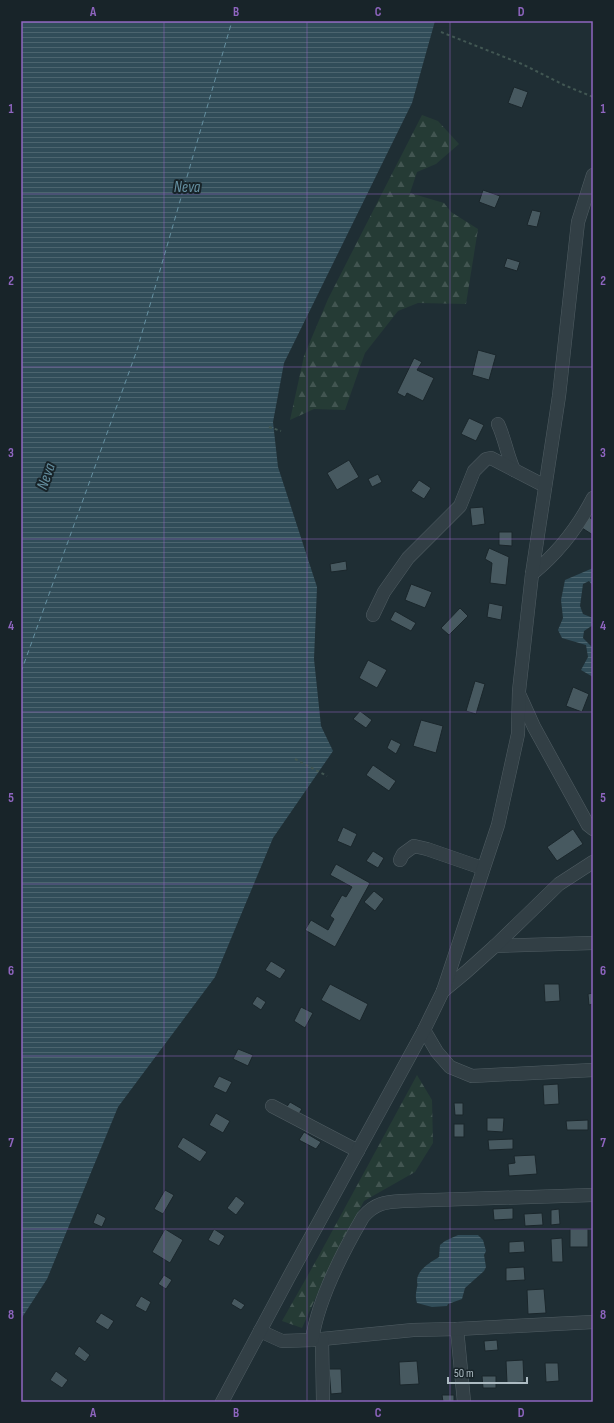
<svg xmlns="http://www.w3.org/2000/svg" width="614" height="1423" viewBox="0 0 614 1423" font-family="'Sofia Sans Condensed',sans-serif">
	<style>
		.forest { fill: url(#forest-firs) }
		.water { fill: url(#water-rules) }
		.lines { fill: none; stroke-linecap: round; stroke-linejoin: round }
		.ferry { stroke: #6590a1; stroke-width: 1; stroke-dasharray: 5 4; stroke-linecap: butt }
		.building { fill: #475960; stroke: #1a262b }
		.minor-casing { stroke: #505d63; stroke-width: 14 }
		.path { stroke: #425753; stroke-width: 2; stroke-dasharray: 3 3; stroke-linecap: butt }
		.minor { stroke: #323f45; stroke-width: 13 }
		.grid { fill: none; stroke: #8f65c0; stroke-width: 1; stroke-opacity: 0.55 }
		.labels { text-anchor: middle; stroke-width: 4; stroke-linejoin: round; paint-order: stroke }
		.water-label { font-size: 16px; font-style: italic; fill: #6590a1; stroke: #182429 }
		.neatline { fill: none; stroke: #8f65c0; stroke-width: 1.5 }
		.grid-label { font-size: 13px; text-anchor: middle; font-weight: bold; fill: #8f65c0 }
	</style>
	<defs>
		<pattern id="forest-firs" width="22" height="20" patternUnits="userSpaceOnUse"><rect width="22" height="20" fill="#253b35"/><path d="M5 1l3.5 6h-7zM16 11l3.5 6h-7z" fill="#425551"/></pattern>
		<pattern id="water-rules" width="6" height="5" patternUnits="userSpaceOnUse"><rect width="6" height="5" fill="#314d59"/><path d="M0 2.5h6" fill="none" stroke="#4c656f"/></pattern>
	</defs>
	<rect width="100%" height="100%" fill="#1f2e34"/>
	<g class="forest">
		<path d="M 422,115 L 438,121 L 459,144 L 436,164 L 417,172 L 410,193 L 444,203 L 451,212 L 478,229 L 466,304 L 418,303 L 398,311 L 365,353 L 345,410 L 314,409 L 290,420 L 304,356 L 328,299 Z"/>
		<path d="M 417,1075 L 432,1100 L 433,1143 L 415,1172 L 364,1201 L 325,1277 L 302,1328 L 282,1321 L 317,1259 Z"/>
	</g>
	<g class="water">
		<path d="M 21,21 L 435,21 L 412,103 L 284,363 L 273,422 L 278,467 L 317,587 L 314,659 L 321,726 L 333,751 L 273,838 L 215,977 L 118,1107 L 47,1279 L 21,1319 Z"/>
		<path d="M 593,568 L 593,586 L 589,581 L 583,584 L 580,606 L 583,614 L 593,618 L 593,625 L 584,631 L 583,638 L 593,648 L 593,677 L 581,670 L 588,657 L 586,645 L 562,638 L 558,630 L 563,618 L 561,600 L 565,580 Z"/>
		<path d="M 458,1235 L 478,1235 L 483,1240 L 486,1251 L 484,1255 L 486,1267 L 484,1271 L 465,1288 L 462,1299 L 448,1304 L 447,1306 L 432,1307 L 417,1303 C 415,1296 416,1294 417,1287 C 418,1285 417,1283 417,1280 C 418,1269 431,1262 439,1257 L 440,1245 L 445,1241 Z"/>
	</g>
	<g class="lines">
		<path class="ferry" d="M 21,672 L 137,350 L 232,21"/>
	</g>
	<g class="building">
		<path d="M 514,87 L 528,92 L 522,108 L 508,103 Z"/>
		<path d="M 483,190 L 500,196 L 495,208 L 479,202 Z"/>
		<path d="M 532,210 L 541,212 L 537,227 L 527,225 Z"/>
		<path d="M 507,258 L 520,262 L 517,271 L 504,267 Z"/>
		<path d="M 478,350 L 496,355 L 489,380 L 472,375 Z"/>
		<path d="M 414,358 L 422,362 L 417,370 L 434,378 L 423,401 L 407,393 L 405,397 L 397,393 Z"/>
		<path d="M 469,418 L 484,425 L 476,441 L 461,434 Z"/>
		<path d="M 349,460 L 359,477 L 337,490 L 327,473 Z"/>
		<path d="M 378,474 L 382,482 L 372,487 L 368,479 Z"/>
		<path d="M 419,480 L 431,488 L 424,499 L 411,491 Z"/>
		<path d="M 483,507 L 485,524 L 472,526 L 470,508 Z"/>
		<path d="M 589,517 L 593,520 L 593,535 L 582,528 Z"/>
		<path d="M 499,532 L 512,532 L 512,546 L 499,545 Z"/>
		<path d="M 489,548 L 509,557 L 506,585 L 490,583 L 492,563 L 485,559 Z"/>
		<path d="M 346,561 L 347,570 L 331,572 L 330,564 Z"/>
		<path d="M 411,584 L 432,592 L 425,608 L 405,600 Z"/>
		<path d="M 489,603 L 503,606 L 501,620 L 487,617 Z"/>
		<path d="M 460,608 L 468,616 L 449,635 L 441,628 Z"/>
		<path d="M 395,611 L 416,623 L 411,631 L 390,620 Z"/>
		<path d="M 368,660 L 387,670 L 377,688 L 359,678 Z"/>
		<path d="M 475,681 L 485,684 L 476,714 L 466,711 Z"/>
		<path d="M 573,687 L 589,694 L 582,712 L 566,706 Z"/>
		<path d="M 360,711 L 372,720 L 366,728 L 353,719 Z"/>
		<path d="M 421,720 L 443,726 L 436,753 L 413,746 Z"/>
		<path d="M 391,739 L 401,744 L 396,754 L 387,748 Z"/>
		<path d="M 373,765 L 396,781 L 389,791 L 366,775 Z"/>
		<path d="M 343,827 L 357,834 L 351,847 L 337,841 Z"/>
		<path d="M 573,829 L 583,844 L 557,861 L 547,847 Z"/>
		<path d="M 373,851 L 384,858 L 378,868 L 366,861 Z"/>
		<path d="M 336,864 L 370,883 L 335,947 L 305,930 L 311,920 L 328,930 L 334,919 L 330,916 L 342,895 L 346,897 L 352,887 L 330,875 Z"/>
		<path d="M 374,891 L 384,899 L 375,911 L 364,902 Z"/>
		<path d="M 271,961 L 286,970 L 280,979 L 265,970 Z"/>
		<path d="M 330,984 L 368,1004 L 360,1021 L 321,1000 Z"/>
		<path d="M 544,984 L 559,984 L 560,1001 L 545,1002 Z"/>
		<path d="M 593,993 L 593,1004 L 589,1005 L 588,994 Z"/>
		<path d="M 257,996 L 266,1002 L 261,1010 L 252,1004 Z"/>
		<path d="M 301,1007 L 313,1013 L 305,1028 L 294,1021 Z"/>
		<path d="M 238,1049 L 253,1055 L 248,1066 L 233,1059 Z"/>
		<path d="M 219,1076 L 232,1082 L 226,1093 L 213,1087 Z"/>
		<path d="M 558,1084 L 559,1104 L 544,1105 L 543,1085 Z"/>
		<path d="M 290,1102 L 302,1109 L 296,1118 L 284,1111 Z"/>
		<path d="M 454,1103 L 463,1103 L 463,1115 L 455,1115 Z"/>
		<path d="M 216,1113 L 230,1121 L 223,1133 L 209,1125 Z"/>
		<path d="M 487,1118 L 504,1118 L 503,1132 L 487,1131 Z"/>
		<path d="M 588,1120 L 588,1130 L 567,1130 L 566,1121 Z"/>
		<rect x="454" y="1124" width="10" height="13"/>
		<path d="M 304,1132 L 321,1142 L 316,1149 L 299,1140 Z"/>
		<path d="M 183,1137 L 207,1152 L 200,1162 L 177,1147 Z"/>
		<path d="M 513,1139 L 513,1149 L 489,1150 L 488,1140 Z"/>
		<path d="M 535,1155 L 537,1174 L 509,1176 L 508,1164 L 515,1163 L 514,1156 Z"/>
		<path d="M 165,1190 L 174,1195 L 163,1214 L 154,1209 Z"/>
		<path d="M 236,1196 L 245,1203 L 236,1215 L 227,1208 Z"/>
		<path d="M 513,1208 L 513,1219 L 494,1220 L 493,1209 Z"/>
		<path d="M 559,1209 L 560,1224 L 551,1225 L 551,1210 Z"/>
		<path d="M 97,1213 L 106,1218 L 102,1227 L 93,1223 Z"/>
		<path d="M 542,1213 L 543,1225 L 525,1226 L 524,1214 Z"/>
		<path d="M 165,1229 L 183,1240 L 170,1263 L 152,1252 Z"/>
		<path d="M 214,1229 L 225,1236 L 219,1246 L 208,1240 Z"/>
		<rect x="570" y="1229" width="18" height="18"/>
		<path d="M 562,1238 L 563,1262 L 552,1262 L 551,1239 Z"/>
		<path d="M 524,1241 L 525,1252 L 509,1253 L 509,1242 Z"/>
		<path d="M 524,1267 L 525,1280 L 506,1281 L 506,1268 Z"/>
		<path d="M 164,1275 L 172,1280 L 166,1289 L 158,1284 Z"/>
		<path d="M 544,1289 L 546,1313 L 528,1314 L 527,1290 Z"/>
		<path d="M 141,1296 L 151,1302 L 146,1312 L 135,1306 Z"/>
		<path d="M 234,1298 L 245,1305 L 241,1310 L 231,1304 Z"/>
		<path d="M 101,1313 L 114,1321 L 108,1330 L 95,1322 Z"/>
		<path d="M 497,1340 L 498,1350 L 485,1351 L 484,1341 Z"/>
		<path d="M 79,1346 L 90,1355 L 85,1362 L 74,1354 Z"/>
		<path d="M 523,1360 L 524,1382 L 507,1383 L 506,1361 Z"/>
		<path d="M 417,1361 L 419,1384 L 400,1385 L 399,1362 Z"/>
		<path d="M 545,1363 L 558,1363 L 559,1381 L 546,1382 Z"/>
		<path d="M 329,1369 L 341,1369 L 342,1393 L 331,1394 Z"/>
		<path d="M 56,1371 L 68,1380 L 62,1388 L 50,1380 Z"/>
		<path d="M 482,1376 L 496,1376 L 496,1388 L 483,1388 Z"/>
		<path d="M 442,1395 L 454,1395 L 454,1402 L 443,1402 Z"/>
	</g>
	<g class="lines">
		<g class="minor-casing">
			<g id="minor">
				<path d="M 498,424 C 505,439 507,455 514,470"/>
				<path d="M 532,574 C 558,553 578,527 593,498"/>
				<path d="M 373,615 L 384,592 L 408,558 L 460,506 L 474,471 L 486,459 L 491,458 L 545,486"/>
				<path d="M 520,696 L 534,727 L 588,825 L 593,829"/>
				<path d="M 400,860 L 403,854 L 414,846 L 427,849 L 482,868"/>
				<path d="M 495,946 L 593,943"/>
				<path d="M 443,991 L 466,972 L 495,946 L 559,884 L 593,862"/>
				<path d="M 424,1030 L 437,1052 L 450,1067 L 472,1076 L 593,1070"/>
				<path d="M 272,1106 L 358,1151"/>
				<path d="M 457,1329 L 464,1402"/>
				<path d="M 260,1331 L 282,1341 L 312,1340 L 413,1330 L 457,1329 L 593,1322"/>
				<path d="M 322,1339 L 323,1402"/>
				<path d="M 312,1340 C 318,1299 342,1253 363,1217 C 375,1203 385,1202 403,1201 L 593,1195"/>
				<path d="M 222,1402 L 290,1275 L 424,1030 L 443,991 L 498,825 L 518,734 L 519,691 L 532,574 L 559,396 L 578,222 L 593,175"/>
			</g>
		</g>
		<g class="path">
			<path d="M 441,32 L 522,64 L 564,85 L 593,97"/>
			<path d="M 269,427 L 281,431"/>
			<path d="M 295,759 L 327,776"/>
		</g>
		<use href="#minor" class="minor"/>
	</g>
	<path class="grid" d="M 164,21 L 164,1402M 307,21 L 307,1402M 450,21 L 450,1402M 21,194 L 593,194M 21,367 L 593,367M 21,539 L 593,539M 21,712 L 593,712M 21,884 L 593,884M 21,1056 L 593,1056M 21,1229 L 593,1229"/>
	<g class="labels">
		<g class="water-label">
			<text x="187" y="192">Neva</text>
			<text transform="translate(45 476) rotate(-71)" y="6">Neva</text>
		</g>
	</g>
	<rect width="614" height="1423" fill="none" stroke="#182429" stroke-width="44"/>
	<path d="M448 1377v6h79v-6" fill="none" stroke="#acbbc2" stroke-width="2"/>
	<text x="454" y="1377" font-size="12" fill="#acbbc2" stroke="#182429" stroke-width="3" paint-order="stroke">50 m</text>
	<rect x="22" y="22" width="570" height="1379" class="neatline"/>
	<g class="grid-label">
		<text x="93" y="16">A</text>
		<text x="236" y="16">B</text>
		<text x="378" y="16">C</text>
		<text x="521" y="16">D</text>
		<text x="11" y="113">1</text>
		<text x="603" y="113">1</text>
		<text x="11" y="285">2</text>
		<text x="603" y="285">2</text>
		<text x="11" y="457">3</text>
		<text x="603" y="457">3</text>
		<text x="11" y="630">4</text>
		<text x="603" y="630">4</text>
		<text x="11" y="802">5</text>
		<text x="603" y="802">5</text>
		<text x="11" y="975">6</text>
		<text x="603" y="975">6</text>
		<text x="11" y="1147">7</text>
		<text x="603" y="1147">7</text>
		<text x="11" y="1319">8</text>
		<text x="603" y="1319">8</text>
		<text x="93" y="1417">A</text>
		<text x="236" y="1417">B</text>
		<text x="378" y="1417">C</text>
		<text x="521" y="1417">D</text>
	</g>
</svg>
